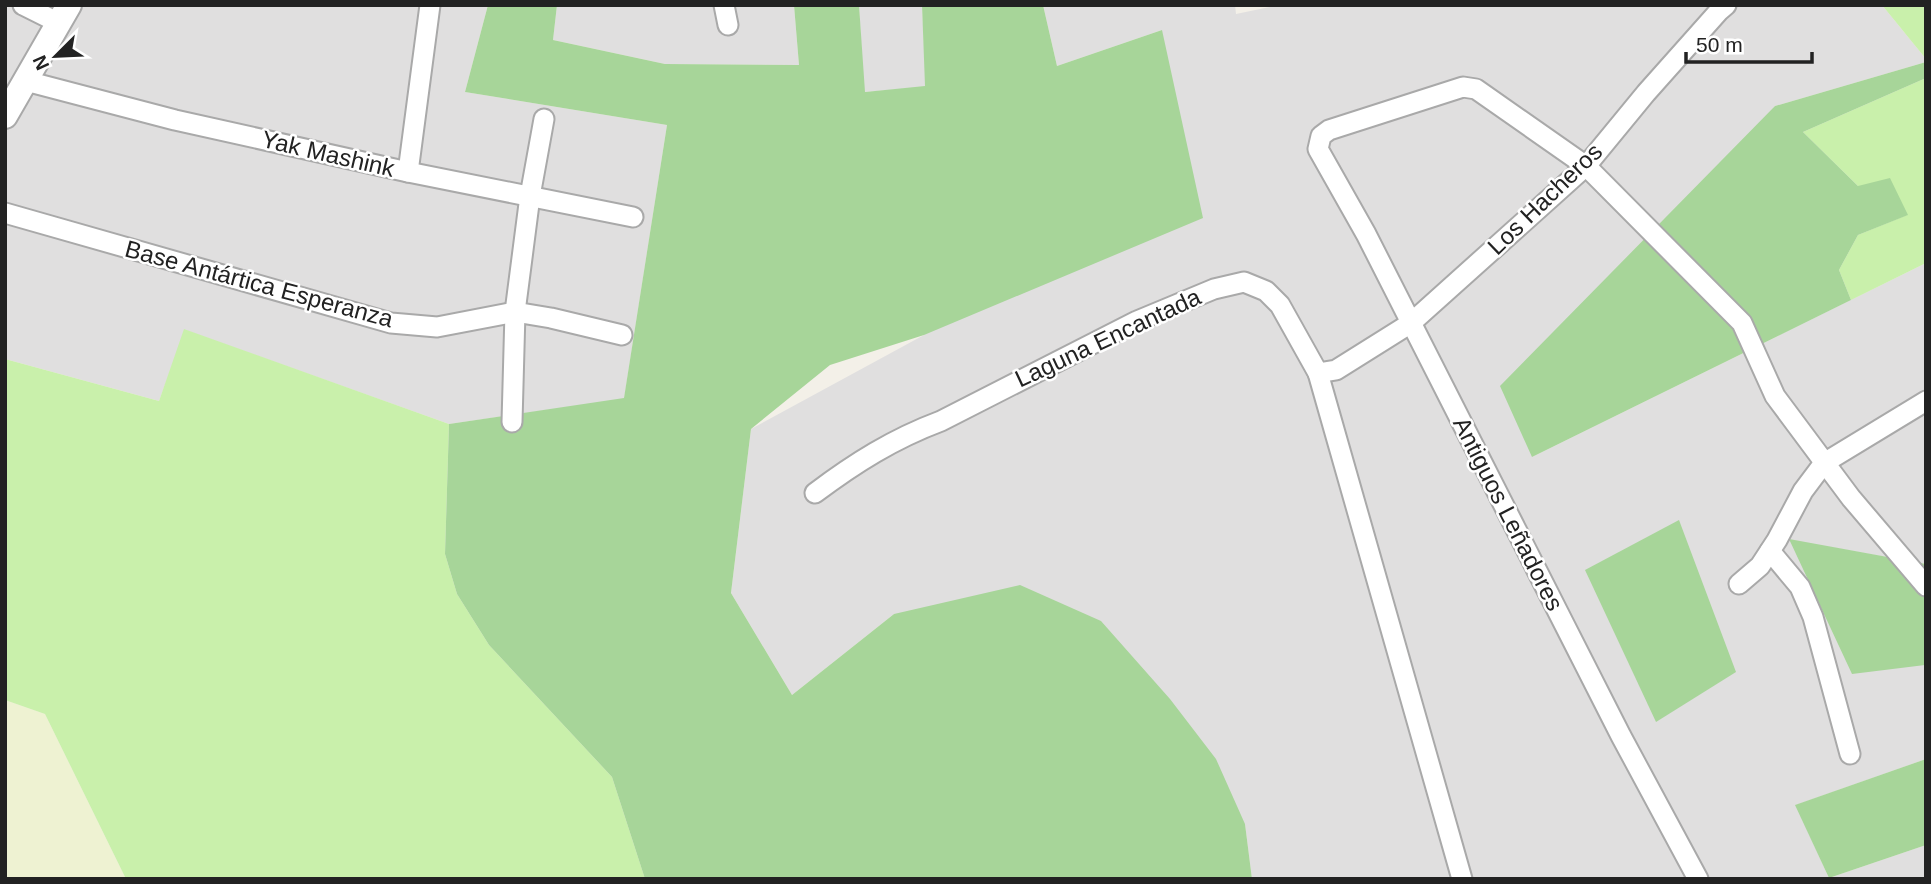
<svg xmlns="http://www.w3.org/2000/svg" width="1931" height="884" viewBox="0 0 1931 884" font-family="Helvetica,sans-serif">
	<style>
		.residential { fill: #e0dfdf }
		.farmland { fill: #eef2d2 }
		.grass { fill: #c9f0ab }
		.forest { fill: #a7d599 }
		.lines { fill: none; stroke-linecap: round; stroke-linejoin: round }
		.minor-casing { stroke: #a9a9a9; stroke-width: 23 }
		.tertiary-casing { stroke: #a9a9a9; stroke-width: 28 }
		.minor { stroke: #fff; stroke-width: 19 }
		.tertiary { stroke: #fff; stroke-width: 24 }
		.labels { text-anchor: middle; stroke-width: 5; stroke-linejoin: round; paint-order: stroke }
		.street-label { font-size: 24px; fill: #222; stroke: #fff }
	</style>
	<rect width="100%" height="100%" fill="#f3f0e8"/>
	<g class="residential">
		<path d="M 5,5 L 488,5 L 465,92 L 667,125 L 624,399 L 449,424 L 185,330 L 159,401 L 5,359 Z"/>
		<path d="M 557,5 L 794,5 L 799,65 L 665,64 L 553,40 Z"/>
		<path d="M 859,5 L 922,5 L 926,87 L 864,92 Z"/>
		<path d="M 1043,5 L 1235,5 L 1236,14 L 1279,5 L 1882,5 L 1926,59 L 1926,62 L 1775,106 L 1532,457 L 1926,263 L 1926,564 L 1790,540 L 1925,665 L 1926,668 L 1926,759 L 1796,805 L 1829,878 L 1926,845 L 1926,879 L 1252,879 L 1245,824 L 894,614 L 792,695 L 731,593 L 751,429 L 924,335 L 1162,30 L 1057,66 Z"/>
	</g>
	<path class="farmland" d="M 5,700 L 45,714 L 126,879 L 5,879 Z"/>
	<g class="grass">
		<path d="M 1882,5 L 1926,5 L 1926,59 Z"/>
		<path d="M 1926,78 L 1926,263 L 1851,300 L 1839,270 L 1858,235 L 1907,215 L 1858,186 L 1803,132 Z"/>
		<path d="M 184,329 L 449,424 L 445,554 L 457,594 L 489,645 L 612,777 L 645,879 L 126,879 L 45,714 L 5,700 L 5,359 L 159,401 Z"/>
	</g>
	<g class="forest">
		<path d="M 488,5 L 557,5 L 553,40 L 665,64 L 799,65 L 794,5 L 859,5 L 865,92 L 925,86 L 922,5 L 1043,5 L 1057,66 L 1162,30 L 1203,218 L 924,335 L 830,365 L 751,429 L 731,593 L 792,695 L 894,614 L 1020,585 L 1101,621 L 1170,699 L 1216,759 L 1245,824 L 1252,879 L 645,879 L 612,777 L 489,645 L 457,594 L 445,554 L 449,424 L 624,398 L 667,125 L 465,92 Z"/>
		<path d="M 1926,62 L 1926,78 L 1803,132 L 1858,186 L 1890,178 L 1908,215 L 1858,235 L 1839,270 L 1851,300 L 1532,457 L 1500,386 L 1775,106 Z"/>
		<path d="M 1679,520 L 1736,672 L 1656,722 L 1585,570 Z"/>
		<path d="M 1789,539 L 1926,564 L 1926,668 L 1925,665 L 1852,674 Z"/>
		<path d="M 1926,759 L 1926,845 L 1829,878 L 1795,805 Z"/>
	</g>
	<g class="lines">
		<g class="minor-casing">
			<g id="minor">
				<path d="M 23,5 L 59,23"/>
				<path d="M 724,5 L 728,25"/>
				<path d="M 26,81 L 175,120 L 408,172 L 633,217"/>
				<path d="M 408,172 L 430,5"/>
				<path d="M 5,213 L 391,323 L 437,327 L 515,312 L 551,318 L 622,335"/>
				<path d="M 1318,373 L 1462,879"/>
				<path d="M 512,422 L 515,312 L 530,196 L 544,119"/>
				<path d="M 815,493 C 855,463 893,439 941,421 L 1137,321 L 1214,289 L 1244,282 L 1266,291 L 1280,305 L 1318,373 L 1336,370 L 1411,323 L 1586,166 L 1646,93 L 1719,11 L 1726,5"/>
				<path d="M 1770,551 L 1800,587 L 1813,617 L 1850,754"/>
				<path d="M 1739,584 L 1760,566 L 1777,540 L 1803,491 L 1824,463 L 1926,401"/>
				<path d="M 1698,879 L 1621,736 L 1366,234 L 1318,149 L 1321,136 L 1329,130 L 1463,87 L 1476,89 L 1586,166 L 1742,323 L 1775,396 L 1851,498 L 1926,586"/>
			</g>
		</g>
		<g class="tertiary-casing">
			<path id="tertiary" d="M 5,116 L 69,5"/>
		</g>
		<use href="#minor" class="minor"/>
		<use href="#tertiary" class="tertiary"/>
	</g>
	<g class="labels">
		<g class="street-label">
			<text transform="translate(328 154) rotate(13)" y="8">Yak Mashink</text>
			<text transform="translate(1545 199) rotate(-44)" y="8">Los Hacheros</text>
			<text transform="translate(259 284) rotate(15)" y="8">Base Antártica Esperanza</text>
			<text transform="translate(1108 338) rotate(-25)" y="8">Laguna Encantada</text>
			<text transform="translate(1508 514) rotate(63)" y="8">Antiguos Leñadores</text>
		</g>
	</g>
	<rect width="1931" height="884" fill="none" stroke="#222222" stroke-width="14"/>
	<g transform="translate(56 56) rotate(246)" stroke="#ffffff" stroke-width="5" paint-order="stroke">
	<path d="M0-5L12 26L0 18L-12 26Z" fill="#222222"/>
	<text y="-10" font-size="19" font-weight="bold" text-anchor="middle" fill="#222222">N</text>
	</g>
	<path d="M1686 52v10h126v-10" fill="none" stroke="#222222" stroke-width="3.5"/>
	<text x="1696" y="52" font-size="21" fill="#222222" stroke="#ffffff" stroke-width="5" paint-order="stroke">50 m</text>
</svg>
